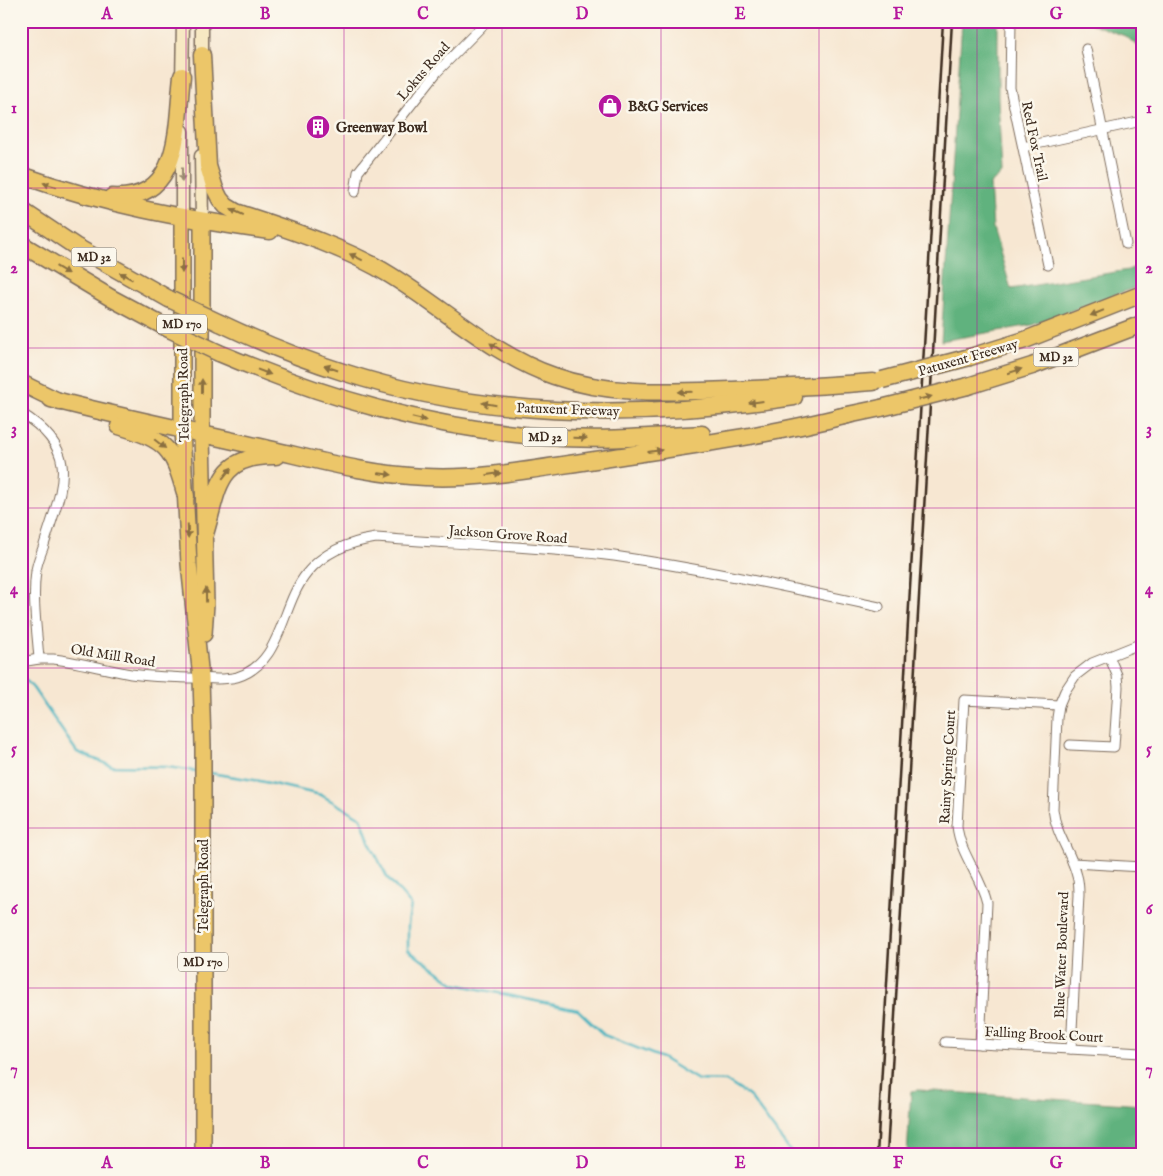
<svg xmlns="http://www.w3.org/2000/svg" width="1163" height="1176" viewBox="0 0 1163 1176" font-family="'IM FELL English',serif">
	<style>
		.forest { fill: #60b27e; stroke: #4e6e4e }
		.lines { fill: none; stroke-linecap: round; stroke-linejoin: round }
		.stream { stroke: #45b3bf; stroke-width: 2.5 }
		.street-casing { stroke: #7d6c5d; stroke-width: 11 }
		.secondary-casing { stroke: #7d6c5d; stroke-width: 15 }
		.primary-casing { stroke: #7d6c5d; stroke-width: 18 }
		.highway-casing { stroke: #7d6c5d; stroke-width: 19 }
		.street { stroke: #fff; stroke-width: 9 }
		.secondary { stroke: #f7e8c3; stroke-width: 12 }
		.primary { stroke: #ecc669; stroke-width: 15 }
		.highway { stroke: #ecc669; stroke-width: 16 }
		.rail { stroke: #3b2a1e; stroke-width: 2.5 }
		.highway-bridge-casing { stroke: #7d6c5d; stroke-width: 19; stroke-linecap: butt }
		.highway-bridge { stroke: #ecc669; stroke-width: 16 }
		.oneway { fill: #998970 }
		.oneway2 { fill: #8b7040 }
		.grid { fill: none; stroke: #b5179e; stroke-width: 1; stroke-opacity: 0.55 }
		.labels { text-anchor: middle; stroke-width: 5; stroke-linejoin: round; paint-order: stroke }
		.shield { fill: #fbf7ec; stroke: #75685c; stroke-width: 1 }
		.shield-label { font-size: 12px; font-weight: bold; fill: #3b2a1e }
		.street-label { font-size: 14px; fill: #3b2a1e; stroke: #fbf7ec }
		.poi-label { font-size: 14px; font-weight: bold; fill: #3b2a1e; stroke: #fbf7ec; text-anchor: start }
		.neatline { fill: none; stroke: #b5179e; stroke-width: 2 }
		.grid-label { font-size: 16px; text-anchor: middle; font-weight: bold; fill: #b5179e }
	</style>
	<rect width="100%" height="100%" fill="#fbf7ec"/>
	<filter id="ink" filterUnits="userSpaceOnUse"><feTurbulence type="fractalNoise" baseFrequency=".02" numOctaves="2"/><feDisplacementMap in="SourceGraphic" scale="10" xChannelSelector="R" yChannelSelector="G"/><feConvolveMatrix kernelMatrix="1 2 1 2 8 2 1 2 1" color-interpolation-filters="sRGB"/></filter>
	<filter id="wash" filterUnits="userSpaceOnUse"><feTurbulence type="fractalNoise" baseFrequency=".0096" numOctaves="4" result="noise"/><feDisplacementMap in="SourceGraphic" scale="20" xChannelSelector="R" yChannelSelector="G"/><feGaussianBlur stdDeviation="1.12" result="paint"/><feColorMatrix in="noise" values="0 0 0 0 0 0 0 0 0 0 0 0 0 0 0 0 0 1.4 0 .05"/><feComposite in="paint" operator="in"/></filter>
	<g filter="url(#wash)">
		<rect width="100%" height="100%" fill="#f7e7d2"/>
		<g class="forest">
			<path d="M 962,21 L 998,21 L 998,98 L 1002,174 L 990,184 L 993,228 L 1011,289 L 1128,270 L 1142,264 L 1142,285 L 1032,325 L 941,341 Z"/>
			<path d="M 1084,21 L 1142,21 L 1142,49 L 1125,36 Z"/>
			<path d="M 919,1090 L 1142,1105 L 1142,1155 L 907,1155 L 911,1091 Z"/>
		</g>
		<g class="lines">
			<g class="stream">
				<path d="M 21,675 L 33,688 L 77,752 L 112,766 L 167,767 L 196,771"/>
				<path d="M 210,773 L 260,781 L 321,795 L 361,818 L 369,841 L 387,877 L 411,905 L 408,924 L 408,950 L 455,984 L 578,1010 L 604,1035 L 662,1058 L 698,1080 L 726,1081 L 749,1096 L 790,1151 L 803,1155"/>
			</g>
		</g>
	</g>
	<g filter="url(#ink)">
		<g class="lines">
			<g class="street-casing">
				<g id="street">
					<path d="M 1011,21 L 1010,88 L 1048,265"/>
					<path d="M 1086,49 L 1126,244"/>
					<path d="M 1023,147 L 1142,121"/>
					<path d="M 355,192 L 358,172 L 437,72 L 487,21"/>
					<path d="M 21,413 C 84,452 61,488 44,545 C 41,554 37,562 36,571 C 32,600 37,630 39,659"/>
					<path d="M 21,662 L 39,659 L 53,659 C 79,662 105,669 131,674 C 151,677 171,677 192,678 C 207,678 222,681 237,677 C 283,663 280,606 307,573 C 324,552 349,542 376,538 C 455,544 535,546 614,556 C 704,569 791,588 879,607"/>
					<path d="M 1070,745 L 1114,747 L 1118,687 L 1117,675 L 1109,656"/>
					<path d="M 1073,863 L 1142,867"/>
					<path d="M 945,1042 L 1142,1053"/>
					<path d="M 980,1044 L 987,903 C 981,876 960,854 957,826 L 964,700 L 1059,705"/>
					<path d="M 1071,1049 L 1079,895 C 1079,889 1079,882 1077,876 C 1071,851 1056,836 1053,809 L 1057,718 L 1059,705 L 1065,691 L 1075,676 L 1092,663 L 1142,643"/>
				</g>
			</g>
			<g class="secondary-casing">
				<g id="secondary">
					<path d="M 202,64 L 202,21"/>
					<path d="M 182,84 L 183,21"/>
					<path d="M 182,131 L 182,217"/>
					<path d="M 201,156 L 202,221"/>
				</g>
			</g>
			<g class="primary-casing">
				<g id="primary">
					<path d="M 182,217 L 182,430 L 189,564 L 201,678 L 203,745 L 203,1155"/>
					<path d="M 202,221 L 202,435 L 206,604 L 204,634"/>
				</g>
			</g>
			<g class="highway-casing">
				<g id="highway">
					<path d="M 202,55 L 208,166 L 215,189 L 220,199 L 226,206 L 236,212 C 287,229 345,247 390,275 C 444,308 493,355 554,376 C 611,396 670,392 730,390 C 777,388 825,386 873,382"/>
					<path d="M 21,175 C 102,204 185,219 270,231"/>
					<path d="M 112,197 C 183,201 176,125 182,76"/>
					<path d="M 21,210 L 75,246 L 169,299"/>
					<path d="M 21,244 L 111,298 L 169,329"/>
					<path d="M 220,323 C 260,342 301,359 343,372 C 488,420 645,419 794,397"/>
					<path d="M 219,353 C 328,399 429,428 547,437 C 598,441 650,437 702,434"/>
					<path d="M 970,357 L 1025,340 L 1142,294"/>
					<path d="M 21,383 L 60,402"/>
					<path d="M 968,386 L 1032,366 L 1142,324"/>
					<path d="M 51,399 C 123,418 196,432 269,449 C 321,461 371,475 425,477 C 485,480 544,467 603,459 C 685,446 767,436 848,415"/>
					<path d="M 838,417 L 881,408"/>
					<path d="M 119,426 C 168,441 172,447 186,496"/>
					<path d="M 205,534 C 219,489 216,455 276,456"/>
				</g>
			</g>
			<use href="#street" class="street"/>
			<use href="#secondary" class="secondary"/>
			<use href="#primary" class="primary"/>
			<use href="#highway" class="highway"/>
			<g class="rail">
				<path d="M 877,1155 L 943,21"/>
				<path d="M 887,1155 L 952,21"/>
			</g>
			<g class="highway-bridge-casing">
				<g id="highway-bridge">
					<path d="M 169,299 L 220,323"/>
					<path d="M 169,329 L 219,353"/>
					<path d="M 882,380 L 970,357"/>
					<path d="M 881,408 L 968,386"/>
				</g>
			</g>
			<use href="#highway-bridge" class="highway-bridge"/>
		</g>
		<defs><path id="oneway-solid" d="M-6-.8H1V-3.2L6.5 0L1 3.2V.8H-6Z" transform="scale(1.25)"/></defs>
		<use class="oneway" href="#oneway-solid" transform="translate(182 175) rotate(90)"/>
		<g class="oneway2">
			<use href="#oneway-solid" transform="translate(50 185) rotate(-162)"/>
			<use href="#oneway-solid" transform="translate(237 212) rotate(-155)"/>
			<use href="#oneway-solid" transform="translate(356 257) rotate(-154)"/>
			<use href="#oneway-solid" transform="translate(182 266) rotate(90)"/>
			<use href="#oneway-solid" transform="translate(62 270) rotate(31)"/>
			<use href="#oneway-solid" transform="translate(126 276) rotate(-150)"/>
			<use href="#oneway-solid" transform="translate(1097 313) rotate(158)"/>
			<use href="#oneway-solid" transform="translate(496 347) rotate(-147)"/>
			<use href="#oneway-solid" transform="translate(331 368) rotate(-161)"/>
			<use href="#oneway-solid" transform="translate(1015 371) rotate(-18)"/>
			<use href="#oneway-solid" transform="translate(264 372) rotate(21)"/>
			<use href="#oneway-solid" transform="translate(202 386) rotate(-90)"/>
			<use href="#oneway-solid" transform="translate(685 392) rotate(178)"/>
			<use href="#oneway-solid" transform="translate(925 398) rotate(-14)"/>
			<use href="#oneway-solid" transform="translate(756 402) rotate(173)"/>
			<use href="#oneway-solid" transform="translate(489 404) rotate(-171)"/>
			<use href="#oneway-solid" transform="translate(419 419) rotate(13)"/>
			<use href="#oneway-solid" transform="translate(580 438) rotate(2)"/>
			<use href="#oneway-solid" transform="translate(160 444) rotate(39)"/>
			<use href="#oneway-solid" transform="translate(655 451) rotate(-8)"/>
			<use href="#oneway-solid" transform="translate(227 473) rotate(-51)"/>
			<use href="#oneway-solid" transform="translate(385 474) rotate(7)"/>
			<use href="#oneway-solid" transform="translate(494 474) rotate(-7)"/>
			<use href="#oneway-solid" transform="translate(188 531) rotate(88)"/>
			<use href="#oneway-solid" transform="translate(206 595) rotate(-91)"/>
		</g>
	</g>
	<path class="grid" d="M 186,21 L 186,1155M 344,21 L 344,1155M 502,21 L 502,1155M 661,21 L 661,1155M 819,21 L 819,1155M 977,21 L 977,1155M 21,188 L 1142,188M 21,348 L 1142,348M 21,508 L 1142,508M 21,668 L 1142,668M 21,828 L 1142,828M 21,988 L 1142,988"/>
	<defs>
		<g id="shop-disc" transform="scale(1.25)"><circle r="9.5" fill="#b5179e" stroke="#fbf7ec"/><path d="M-5-2.5h2.3a2.7 3.5 0 0 1 5.4 0H5L5.5 6h-11ZM-1.5-2.5h3a1.5 2.3 0 0 0-3 0Z" fill="#fff"/></g>
		<g id="building-disc" transform="scale(1.25)"><circle r="9.5" fill="#b5179e" stroke="#fbf7ec"/><path d="M-4-6H4V6H1V3H-1V6H-4ZM-2.5-4.3h1.7v1.8h-1.7ZM.8-4.3h1.7v1.8H.8ZM-2.5-1h1.7V.8h-1.7ZM.8-1h1.7V.8H.8Z" fill="#fff"/></g>
	</defs>
	<g fill-rule="evenodd">
		<use href="#shop-disc" x="610" y="106"/>
		<use href="#building-disc" x="318" y="127"/>
	</g>
	<g class="labels">
		<g class="shield">
			<rect x="71.5" y="247.5" width="45" height="19" rx="4"/>
			<rect x="157" y="314.5" width="50" height="19" rx="4"/>
			<rect x="1033.5" y="347.5" width="45" height="19" rx="4"/>
			<rect x="522.5" y="427.5" width="45" height="19" rx="4"/>
			<rect x="178" y="952.5" width="50" height="19" rx="4"/>
		</g>
		<g class="shield-label">
			<text x="94" y="261">MD 32</text>
			<text x="182" y="328">MD 170</text>
			<text x="1056" y="361">MD 32</text>
			<text x="545" y="441">MD 32</text>
			<text x="203" y="966">MD 170</text>
		</g>
		<g class="street-label">
			<text transform="translate(423 71) rotate(-49)" y="5">Lokus Road</text>
			<text transform="translate(1035 141) rotate(78)" y="5">Red Fox Trail</text>
			<text transform="translate(968 357) rotate(-16)" y="5">Patuxent Freeway</text>
			<text transform="translate(183 395) rotate(-91)" y="5">Telegraph Road</text>
			<text transform="translate(568 409) rotate(2)" y="5">Patuxent Freeway</text>
			<text transform="translate(508 534) rotate(4)" y="5">Jackson Grove Road</text>
			<text transform="translate(113 655) rotate(9)" y="5">Old Mill Road</text>
			<text transform="translate(947 767) rotate(-87)" y="5">Rainy Spring Court</text>
			<text transform="translate(203 886) rotate(-90)" y="5">Telegraph Road</text>
			<text transform="translate(1061 955) rotate(-88)" y="5">Blue Water Boulevard</text>
			<text transform="translate(1044 1034) rotate(3)" y="5">Falling Brook Court</text>
		</g>
		<g class="poi-label">
			<text x="628" y="111">B&amp;G Services</text>
			<text x="336" y="132">Greenway Bowl</text>
		</g>
	</g>
	<rect width="1163" height="1176" fill="none" stroke="#fbf7ec" stroke-width="55"/>
	<rect x="28" y="28" width="1108" height="1120" class="neatline"/>
	<g class="grid-label">
		<text x="107" y="19">A</text>
		<text x="265" y="19">B</text>
		<text x="423" y="19">C</text>
		<text x="582" y="19">D</text>
		<text x="740" y="19">E</text>
		<text x="898" y="19">F</text>
		<text x="1056" y="19">G</text>
		<text x="14" y="113">1</text>
		<text x="1149" y="113">1</text>
		<text x="14" y="273">2</text>
		<text x="1149" y="273">2</text>
		<text x="14" y="434">3</text>
		<text x="1149" y="434">3</text>
		<text x="14" y="594">4</text>
		<text x="1149" y="594">4</text>
		<text x="14" y="754">5</text>
		<text x="1149" y="754">5</text>
		<text x="14" y="914">6</text>
		<text x="1149" y="914">6</text>
		<text x="14" y="1074">7</text>
		<text x="1149" y="1074">7</text>
		<text x="107" y="1168">A</text>
		<text x="265" y="1168">B</text>
		<text x="423" y="1168">C</text>
		<text x="582" y="1168">D</text>
		<text x="740" y="1168">E</text>
		<text x="898" y="1168">F</text>
		<text x="1056" y="1168">G</text>
	</g>
</svg>
